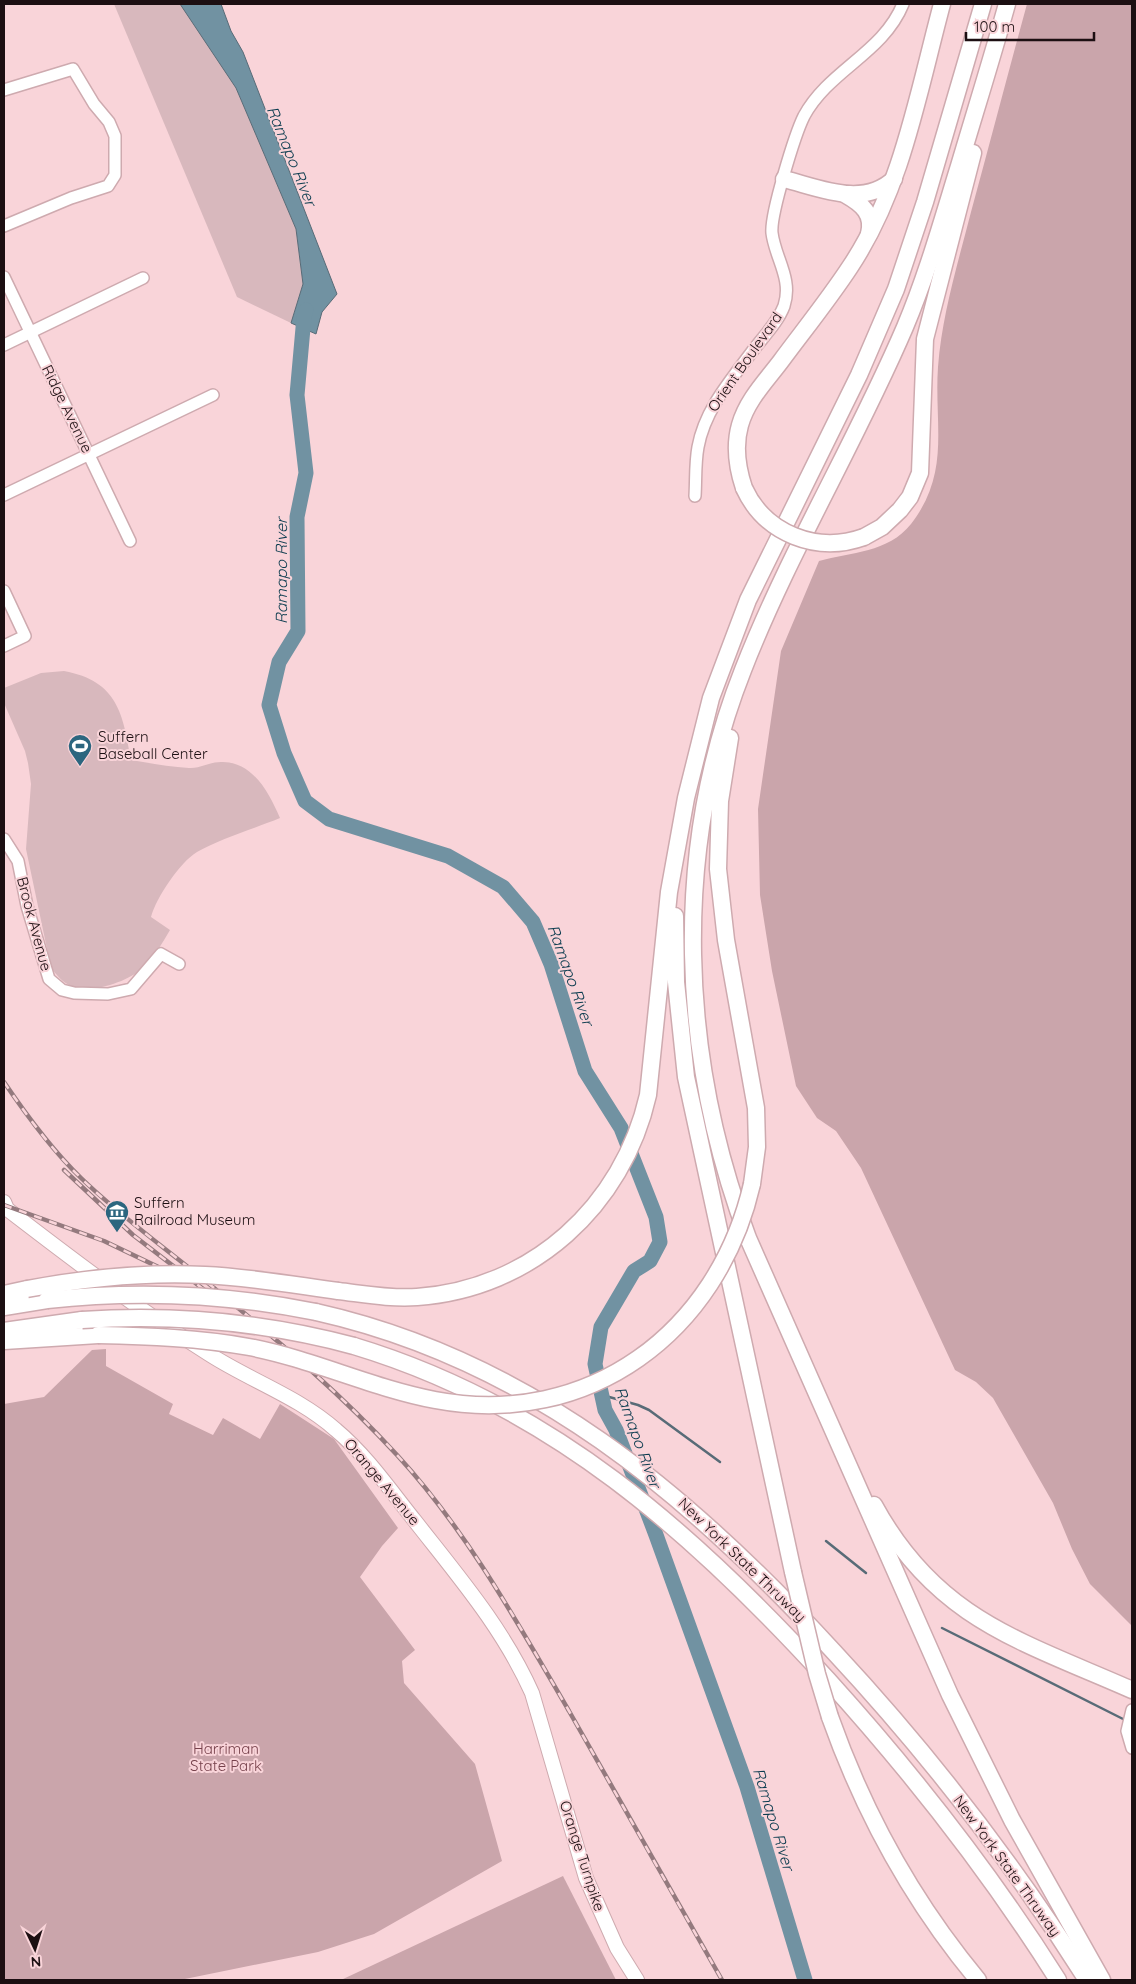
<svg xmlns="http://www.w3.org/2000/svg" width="1136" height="1984" viewBox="0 0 1136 1984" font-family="Quicksand,sans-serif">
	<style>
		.green { fill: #d8b8bd }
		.forest { fill: #caa5ab }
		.water { fill: #7192a2; stroke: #586b77 }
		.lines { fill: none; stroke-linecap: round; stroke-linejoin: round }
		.stream { stroke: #586b77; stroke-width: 2.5 }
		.river { stroke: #7192a2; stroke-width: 15 }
		.minor-casing { stroke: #ceaaaf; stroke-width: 14 }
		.major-casing { stroke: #ceaaaf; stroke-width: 16 }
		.highway-casing { stroke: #ceaaaf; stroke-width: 19 }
		.minor { stroke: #fff; stroke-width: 11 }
		.major { stroke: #fff; stroke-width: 14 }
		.highway { stroke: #fff; stroke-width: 16 }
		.rail-casing { stroke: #947a7e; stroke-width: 4.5 }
		.rail { stroke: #f9d4d9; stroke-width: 2.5; stroke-dasharray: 8; stroke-linecap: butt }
		.highway-bridge-casing { stroke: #ceaaaf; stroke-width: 19; stroke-linecap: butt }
		.highway-bridge { stroke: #fff; stroke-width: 16 }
		.labels { text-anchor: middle; stroke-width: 4; stroke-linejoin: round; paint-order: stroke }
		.street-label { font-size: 15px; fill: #1c0f12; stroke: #f9d4d9 }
		.poi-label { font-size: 15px; fill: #1c0f12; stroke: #f9d4d9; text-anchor: start }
		.park-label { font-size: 15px; fill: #76414b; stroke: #f9d4d9 }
		.water-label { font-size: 16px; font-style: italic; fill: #0c3c4f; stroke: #f9d4d9 }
	</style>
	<rect width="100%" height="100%" fill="#f9d4d9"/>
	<g class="green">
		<path d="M 114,4 L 180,4 L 236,88 L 296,229 L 303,284 L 291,323 L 237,297 Z"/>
		<path d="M 64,671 C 118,681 123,714 131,760 C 150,763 170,767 189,768 C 200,769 211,761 223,762 C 254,763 269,793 280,818 C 256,828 219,839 197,852 C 180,862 156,898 151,917 L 170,930 C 162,943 155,957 143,968 C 127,982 92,994 71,986 C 62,982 57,975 51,968 L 26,849 L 31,784 L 28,763 L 25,751 L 4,703 L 4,688 L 41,673 Z"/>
	</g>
	<g class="forest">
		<path d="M 1027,4 L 1132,4 L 1132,1626 L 1090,1584 L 1072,1549 L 1053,1503 L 993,1398 L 976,1382 L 955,1370 L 861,1168 L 836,1131 L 817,1118 L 796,1086 L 772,971 L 760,895 L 758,809 L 781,651 L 819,561 C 851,552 888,553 911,524 C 951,472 934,425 938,367 C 942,314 958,263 971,212 C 990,143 1008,73 1027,4 Z"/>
		<path d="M 106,1349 L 106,1366 L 173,1404 L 169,1414 L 213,1435 L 223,1418 L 260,1439 L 280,1404 L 334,1439 L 398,1528 L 382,1546 L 360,1577 L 415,1650 L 402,1661 L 404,1683 L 475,1764 L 502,1861 L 374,1934 L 318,1952 L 180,1980 L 4,1980 L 4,1404 L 44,1397 L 92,1350 Z"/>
		<path d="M 563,1876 L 616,1980 L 341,1980 Z"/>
	</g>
	<path class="water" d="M 180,4 L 221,4 L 231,31 L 243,52 L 337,294 L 322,312 L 316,334 L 291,323 L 303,284 L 296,229 L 236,88 Z"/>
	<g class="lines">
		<g class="stream">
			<path d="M 602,1395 L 638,1405 L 649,1410 L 720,1462"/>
			<path d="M 826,1541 L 866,1573"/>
			<path d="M 942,1628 L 1127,1721"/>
		</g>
		<path class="river" d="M 306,310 L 304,317 L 297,395 L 306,473 L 297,517 L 298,631 L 279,662 L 269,705 L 284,753 L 305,801 L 329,819 L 448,856 L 503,887 L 533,922 L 551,964 L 585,1071 L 621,1128 L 656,1217 L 660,1242 L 650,1261 L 634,1271 L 601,1327 L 595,1364 L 605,1410 L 616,1430 L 656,1535 L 747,1787 L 805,1980"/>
		<g class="minor-casing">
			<g id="minor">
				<path d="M 4,90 L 73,69 L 94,104 L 109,122 L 115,136 L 115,175 L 108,186 L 71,198 L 4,226"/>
				<path d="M 4,277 L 130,541"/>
				<path d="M 4,345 L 143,278"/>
				<path d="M 4,495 L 213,395"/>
				<path d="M 695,496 C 696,480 695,463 698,447 C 705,409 731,380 754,349 C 764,336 778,322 784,306 C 793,279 775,258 772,233 C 770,215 795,134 804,116 C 829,70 883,53 903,4"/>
				<path d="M 4,591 L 25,636 L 4,646"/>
				<path d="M 4,839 L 18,861 L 27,906 L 49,979 L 62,990 L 74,993 L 108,994 L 131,989 L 161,954 L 179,964"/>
				<path d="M 1132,1710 L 1127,1731 L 1132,1748"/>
			</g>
		</g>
		<g class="major-casing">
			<path id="major" d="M 4,1202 L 7,1209 C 72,1259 139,1310 209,1354 C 251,1381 299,1397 336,1430 C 367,1456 390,1490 415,1521 C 458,1576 503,1628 532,1693 L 586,1878 L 617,1948 L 637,1980"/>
		</g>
		<g class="highway-casing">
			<g id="highway">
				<path d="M 1007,4 C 992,58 975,112 959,166 C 942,221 927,275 905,327 C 855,444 789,552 743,670 C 671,852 680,1057 748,1238 L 950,1695 L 1012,1820 L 1102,1980"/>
				<path d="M 784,179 C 820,188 863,208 894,179"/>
				<path d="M 846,195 C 862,204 874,214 869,234"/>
				<path d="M 744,488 C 737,467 734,446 740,425 C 747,400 766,381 781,361 C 804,330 829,299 850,267 C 902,189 918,93 942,4"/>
				<path d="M 864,537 L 882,527 L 900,510 L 910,497 L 920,473 L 925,339 L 973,153"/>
				<path d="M 730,738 L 720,801 L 718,869 L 726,940 L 756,1108 L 757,1147 L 752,1184"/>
				<path d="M 675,916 L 676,982 L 686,1077 L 793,1572"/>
				<path d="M 338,1291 C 364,1294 391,1299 417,1297 C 532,1289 623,1206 648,1095 L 669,892 L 686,798 L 711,698 L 748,600 L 859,375 L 896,289 L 925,202 L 983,4"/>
				<path d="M 4,1294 L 27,1289"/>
				<path d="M 4,1307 L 47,1300"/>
				<path d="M 316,1312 C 530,1360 689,1494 834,1652 C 928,1753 1013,1863 1087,1980"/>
				<path d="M 4,1331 L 82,1320"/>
				<path d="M 4,1341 L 98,1335"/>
				<path d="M 354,1346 C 550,1405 693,1532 828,1680 C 913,1774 991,1874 1058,1980"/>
				<path d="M 874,1505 C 936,1619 1021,1641 1132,1690"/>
				<path d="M 830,1717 C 864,1813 913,1902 978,1980"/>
			</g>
		</g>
		<use href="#minor" class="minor"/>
		<use href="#major" class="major"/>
		<use href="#highway" class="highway"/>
		<g class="rail-casing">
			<g id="rail">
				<path d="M 4,1082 C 27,1116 51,1149 81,1178 C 124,1220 174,1254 220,1293 C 282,1344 343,1396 397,1455 C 467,1531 517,1622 569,1711 C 620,1801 671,1891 722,1980"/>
				<path d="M 64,1170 L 133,1235 L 224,1305"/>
				<path d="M 4,1205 L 104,1241 L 175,1275"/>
			</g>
		</g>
		<use href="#rail" class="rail"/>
		<g class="highway-bridge-casing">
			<g id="highway-bridge">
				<path d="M 744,488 C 765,534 817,554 864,537"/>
				<path d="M 27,1289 C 86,1278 145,1272 205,1275 C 249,1277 294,1285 338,1291"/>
				<path d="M 47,1300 C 137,1290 227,1294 316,1312"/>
				<path d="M 82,1320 C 174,1314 265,1322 354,1346"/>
				<path d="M 98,1335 C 148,1336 199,1338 249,1347 C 312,1359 372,1388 435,1400 C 589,1429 718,1332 752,1184"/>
				<path d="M 793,1572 L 817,1674 L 830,1717"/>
			</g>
		</g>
		<use href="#highway-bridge" class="highway-bridge"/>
	</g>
	<defs>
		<g id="stadium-pin" transform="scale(1.25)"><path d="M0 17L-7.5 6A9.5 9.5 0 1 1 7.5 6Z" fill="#2c667f" stroke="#f9d4d9"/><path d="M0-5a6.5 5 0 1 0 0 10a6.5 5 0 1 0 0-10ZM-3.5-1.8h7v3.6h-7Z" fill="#fff"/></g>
		<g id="museum-pin" transform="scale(1.25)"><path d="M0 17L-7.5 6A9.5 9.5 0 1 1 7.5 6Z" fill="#2c667f" stroke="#f9d4d9"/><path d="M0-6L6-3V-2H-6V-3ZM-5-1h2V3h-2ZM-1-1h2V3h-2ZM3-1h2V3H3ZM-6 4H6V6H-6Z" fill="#fff"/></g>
	</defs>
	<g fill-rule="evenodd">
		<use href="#stadium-pin" x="80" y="746"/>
		<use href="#museum-pin" x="117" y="1212"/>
	</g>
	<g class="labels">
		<g class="street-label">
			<text transform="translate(745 362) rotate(-55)" y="5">Orient Boulevard</text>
			<text transform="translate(67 409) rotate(64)" y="5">Ridge Avenue</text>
			<text transform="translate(34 924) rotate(75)" y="5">Brook Avenue</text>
			<text transform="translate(382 1482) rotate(50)" y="5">Orange Avenue</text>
			<text transform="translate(742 1560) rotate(44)" y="5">New York State Thruway</text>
			<text transform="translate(582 1856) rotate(72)" y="5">Orange Turnpike</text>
			<text transform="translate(1007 1866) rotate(54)" y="5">New York State Thruway</text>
		</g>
		<g class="poi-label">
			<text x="98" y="742">Suffern<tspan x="98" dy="17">Baseball Center</tspan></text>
			<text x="134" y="1208">Suffern<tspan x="134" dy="17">Railroad Museum</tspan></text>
		</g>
		<g class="park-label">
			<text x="226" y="1754">Harriman<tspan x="226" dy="17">State Park</tspan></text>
		</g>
		<g class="water-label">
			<text transform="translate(292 156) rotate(68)" y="6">Ramapo River</text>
			<text transform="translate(281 571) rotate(-90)" y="6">Ramapo River</text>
			<text transform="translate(571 975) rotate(70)" y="6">Ramapo River</text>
			<text transform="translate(638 1437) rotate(70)" y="6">Ramapo River</text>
			<text transform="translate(774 1819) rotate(73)" y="6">Ramapo River</text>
		</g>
	</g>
	<rect width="1136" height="1984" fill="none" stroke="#1c0f12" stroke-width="10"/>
	<g transform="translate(35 1949) rotate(176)" stroke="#f9d4d9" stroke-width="4" paint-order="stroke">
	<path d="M0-4L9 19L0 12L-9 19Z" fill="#1c0f12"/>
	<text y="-8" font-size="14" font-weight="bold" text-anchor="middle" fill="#1c0f12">N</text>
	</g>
	<path d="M966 32v8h128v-8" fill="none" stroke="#1c0f12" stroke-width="2.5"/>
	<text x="974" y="32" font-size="15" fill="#1c0f12" stroke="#f9d4d9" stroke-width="4" paint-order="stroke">100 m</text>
</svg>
